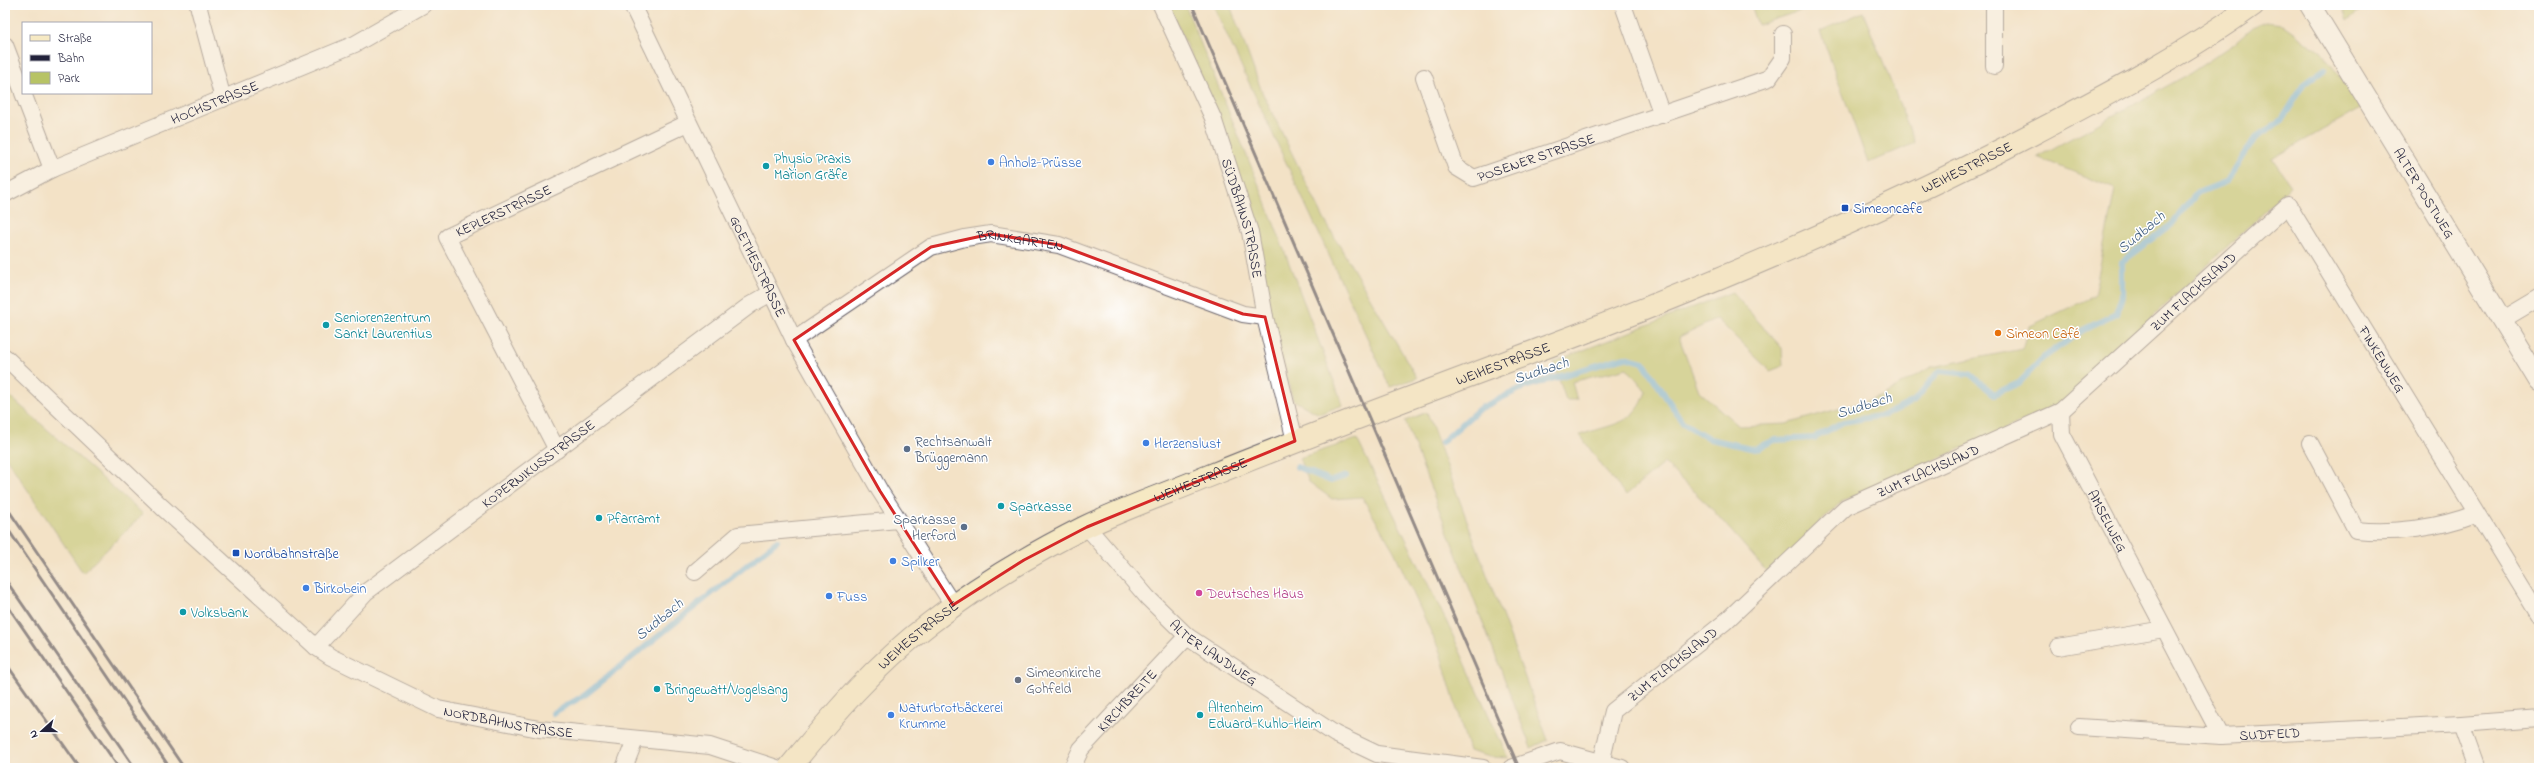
<svg xmlns="http://www.w3.org/2000/svg" width="2544" height="773" viewBox="0 0 2544 773" font-family="'Indie Flower',sans-serif">
	<style>
		.green { fill: #b7c365; stroke: #6c7250 }
		.lines { fill: none; stroke-linecap: round; stroke-linejoin: round }
		.stream { stroke: #69b2e1; stroke-width: 6 }
		.minor-casing { stroke: #6b656c; stroke-width: 18 }
		.tertiary-casing { stroke: #6b656c; stroke-width: 22 }
		.secondary-casing { stroke: #6b656c; stroke-width: 24 }
		.minor { stroke: #fff; stroke-width: 16 }
		.tertiary { stroke: #fff; stroke-width: 20 }
		.secondary { stroke: #f6e9c3; stroke-width: 22 }
		.rail { stroke: #22223b; stroke-width: 3 }
		.marked { fill: none; stroke: #d62828; stroke-width: 3; stroke-linejoin: round }
		.shop-dot { fill: #3f7fe0; stroke: #fff; stroke-width: 1.5 }
		.culture-dot { fill: #0f9aa8; stroke: #fff; stroke-width: 1.5 }
		.transit-dot { fill: #1a4fb4; stroke: #fff; stroke-width: 1.5 }
		.food-dot { fill: #e8710a; stroke: #fff; stroke-width: 1.5 }
		.service-dot { fill: #5c6f8a; stroke: #fff; stroke-width: 1.5 }
		.hotel-dot { fill: #d1479c; stroke: #fff; stroke-width: 1.5 }
		.worship-dot { fill: #6b7280; stroke: #fff; stroke-width: 1.5 }
		.labels { text-anchor: middle; stroke-width: 3; stroke-linejoin: round; paint-order: stroke }
		.street-label { font-size: 14px; fill: #22223b; stroke: #fff }
		.culture-label { font-size: 14px; fill: #0d838f; stroke: #fff; text-anchor: start }
		.shop-label { font-size: 14px; fill: #366cbe; stroke: #fff; text-anchor: start }
		.transit-label { font-size: 14px; fill: #164399; stroke: #fff; text-anchor: start }
		.food-label { font-size: 14px; fill: #c56008; stroke: #fff; text-anchor: start }
		.service-label { font-size: 14px; fill: #4e5e75; stroke: #fff; text-anchor: start }
		.hotel-label { font-size: 14px; fill: #b23c85; stroke: #fff; text-anchor: start }
		.worship-label { font-size: 14px; fill: #5b616d; stroke: #fff; text-anchor: start }
		.water-label { font-size: 15px; font-style: italic; fill: #3e5c7d; stroke: #fff }
	</style>
	<rect width="100%" height="100%" fill="#fff"/>
	<filter id="ink" filterUnits="userSpaceOnUse"><feTurbulence type="fractalNoise" baseFrequency=".025" numOctaves="2"/><feDisplacementMap in="SourceGraphic" scale="8" xChannelSelector="R" yChannelSelector="G"/><feConvolveMatrix kernelMatrix="1 2 1 2 8 2 1 2 1" color-interpolation-filters="sRGB"/></filter>
	<filter id="wash" filterUnits="userSpaceOnUse"><feTurbulence type="fractalNoise" baseFrequency=".012" numOctaves="4" result="noise"/><feDisplacementMap in="SourceGraphic" scale="16" xChannelSelector="R" yChannelSelector="G"/><feGaussianBlur stdDeviation="0.9" result="paint"/><feColorMatrix in="noise" values="0 0 0 0 0 0 0 0 0 0 0 0 0 0 0 0 0 1.4 0 .05"/><feComposite in="paint" operator="in"/></filter>
	<g filter="url(#wash)">
		<rect width="100%" height="100%" fill="#f3e2c6"/>
		<g class="green">
			<path d="M 1169,5 L 1185,5 L 1265,200 L 1343,405 L 1319,414 L 1293,400 L 1217,117 Z"/>
			<path d="M 1213,5 L 1230,5 L 1262,92 L 1324,219 L 1417,378 L 1390,387 Z"/>
			<path d="M 1751,5 L 1817,5 L 1758,25 Z"/>
			<path d="M 2342,5 L 2367,5 L 2347,21 Z"/>
			<path d="M 1863,12 L 1915,143 L 1868,163 L 1820,31 Z"/>
			<path d="M 2266,22 L 2282,24 L 2323,53 L 2361,108 L 2272,159 L 2291,186 L 2061,404 L 1841,502 L 1768,573 L 1711,508 L 1664,463 L 1626,495 L 1607,473 L 1580,435 C 1611,424 1637,425 1646,391 L 1627,368 L 1572,382 L 1577,400 L 1566,400 L 1553,362 L 1732,292 L 1782,348 L 1783,366 L 1770,371 L 1717,319 L 1679,337 L 1699,391 L 1739,426 L 1786,424 L 1880,397 L 1931,367 L 2023,349 L 2030,326 L 2094,296 L 2115,189 L 2037,157 L 2189,74 L 2234,44 L 2252,28 Z"/>
			<path d="M 5,392 L 143,514 L 83,573 L 5,456 Z"/>
			<path d="M 1427,412 L 1548,740 L 1531,748 L 1405,421 Z"/>
			<path d="M 1357,439 L 1450,629 L 1508,758 L 1490,757 L 1469,751 L 1440,652 L 1394,551 L 1362,497 L 1332,499 L 1309,482 L 1299,458 Z"/>
		</g>
		<g class="lines">
			<g class="stream">
				<path d="M 1442,442 L 1479,409 L 1524,387 L 1625,357 L 1643,362 L 1683,423 L 1710,439 L 1755,449 L 1775,440 L 1814,438 L 1843,422 L 1885,415 L 1914,401 L 1939,371 L 1970,374 L 1994,394 L 2019,383 L 2043,358 L 2083,330 L 2116,314 L 2122,296 L 2122,262 L 2171,225 L 2197,193 L 2228,181 L 2255,138 L 2282,120 L 2305,83 L 2324,69"/>
				<path d="M 1297,467 L 1331,481 L 1346,476"/>
				<path d="M 553,713 L 585,695 L 777,541"/>
			</g>
		</g>
	</g>
	<g filter="url(#ink)">
		<g class="lines">
			<g class="minor-casing">
				<g id="minor">
					<path d="M 198,5 L 223,99"/>
					<path id="s1" d="M 632,5 L 794,340 L 880,491 L 953,605"/>
					<path id="s2" d="M 1161,5 L 1213,118 L 1250,232 L 1265,317 L 1295,441"/>
					<path d="M 1623,5 L 1662,115"/>
					<path d="M 5,45 L 23,92"/>
					<path d="M 1994,66 L 1994,5"/>
					<path id="s3" d="M 1424,77 L 1456,167 L 1474,178 L 1769,78 L 1783,58 L 1783,34"/>
					<path d="M 23,93 L 52,169"/>
					<path id="s4" d="M 5,194 L 52,169 L 355,44 L 423,5"/>
					<path d="M 2502,320 L 2539,298"/>
					<path id="s5" d="M 794,340 L 931,247 L 965,238 L 991,234 L 1059,245 L 1243,314 L 1265,317"/>
					<path id="s6" d="M 5,357 L 162,507 L 316,647 L 331,657 L 438,709 L 539,729 L 710,746 L 777,768"/>
					<path id="s7" d="M 2061,411 L 2062,434 L 2221,736"/>
					<path d="M 2310,443 L 2356,530 C 2394,534 2439,528 2475,514"/>
					<path id="s8" d="M 557,450 L 447,237 L 688,123"/>
					<path id="s9" d="M 1087,527 L 1148,598 L 1187,636 L 1335,734 L 1377,754 L 1483,768"/>
					<path d="M 695,572 L 738,535 L 898,520"/>
					<path id="s10" d="M 316,647 L 366,592 L 750,305 L 771,293"/>
					<path d="M 2058,647 L 2164,629"/>
					<path d="M 2461,724 L 2477,768"/>
					<path id="s11" d="M 2079,727 L 2221,736 L 2461,724 L 2539,718"/>
					<path d="M 624,768 L 635,740"/>
					<path id="s12" d="M 1072,768 L 1081,749 L 1187,636"/>
					<path d="M 1511,768 L 1560,751 L 1622,768"/>
					<path id="s13" d="M 1600,768 L 1613,711 L 1725,622 L 1846,507 L 2061,411 L 2288,205 L 2539,615"/>
				</g>
			</g>
			<g class="tertiary-casing">
				<g id="tertiary">
					<path id="s14" d="M 2310,5 L 2539,381"/>
				</g>
			</g>
			<g class="secondary-casing">
				<g id="secondary">
					<path id="s15" d="M 789,768 C 832,716 875,665 929,624 C 976,587 1031,554 1085,527 C 1125,508 1168,493 1209,476 C 1310,435 1412,397 1514,359 C 1692,293 1868,220 2036,132 C 2110,93 2185,54 2253,5"/>
				</g>
			</g>
			<use href="#minor" class="minor"/>
			<use href="#tertiary" class="tertiary"/>
			<use href="#secondary" class="secondary"/>
			<g class="rail">
				<path d="M 1192,5 L 1519,768"/>
				<path d="M 5,505 L 184,768"/>
				<path d="M 5,525 L 170,768"/>
				<path d="M 5,579 L 135,768"/>
				<path d="M 5,602 L 119,768"/>
				<path d="M 5,662 L 80,768"/>
			</g>
		</g>
	</g>
	<path d="M0 0H2544V773H0ZM 991,234 L 1059,245 L 1243,314 L 1265,317 L 1295,441 L 1087,527 L 1024,560 L 953,605 L 880,491 L 794,340 L 931,247 Z" fill="#f3e2c6" fill-opacity=".55" fill-rule="evenodd"/>
	<path class="marked" d="M 991,234 L 1059,245 L 1243,314 L 1265,317 L 1295,441 L 1087,527 L 1024,560 L 953,605 L 880,491 L 794,340 L 931,247 Z"/>
	<g class="shop-dot">
		<circle cx="991" cy="162" r="4"/>
		<circle cx="1146" cy="443" r="4"/>
		<circle cx="893" cy="561" r="4"/>
		<circle cx="306" cy="588" r="4"/>
		<circle cx="829" cy="596" r="4"/>
		<circle cx="891" cy="715" r="4"/>
	</g>
	<g class="culture-dot">
		<circle cx="766" cy="166" r="4"/>
		<circle cx="326" cy="325" r="4"/>
		<circle cx="1001" cy="506" r="4"/>
		<circle cx="599" cy="518" r="4"/>
		<circle cx="183" cy="612" r="4"/>
		<circle cx="657" cy="689" r="4"/>
		<circle cx="1200" cy="715" r="4"/>
	</g>
	<g class="transit-dot">
		<rect x="1841" y="204" width="8" height="8" rx="2"/>
		<rect x="232" y="549" width="8" height="8" rx="2"/>
	</g>
	<circle class="food-dot" cx="1998" cy="333" r="4"/>
	<g class="service-dot">
		<circle cx="907" cy="449" r="4"/>
		<circle cx="964" cy="527" r="4"/>
	</g>
	<circle class="hotel-dot" cx="1199" cy="593" r="4"/>
	<circle class="worship-dot" cx="1018" cy="680" r="4"/>
	<g class="labels">
		<g class="street-label">
			<text dy="5" stroke="none"><textPath href="#s4" startOffset="229">HOCHSTRASSE</textPath></text>
			<text dy="5" stroke="none"><textPath href="#s3" startOffset="182">POSENER STRASSE</textPath></text>
			<text dy="5" stroke="none"><textPath href="#s15" startOffset="1338">WEIHESTRASSE</textPath></text>
			<text dy="5" stroke="none"><textPath href="#s14" startOffset="220">ALTER POSTWEG</textPath></text>
			<text dy="5" stroke="none"><textPath href="#s8" startOffset="302">KEPLERSTRASSE</textPath></text>
			<text dy="5" stroke="none"><textPath href="#s2" startOffset="229">SÜDBAHNSTRASSE</textPath></text>
			<text dy="5" stroke="none"><textPath href="#s5" startOffset="257">BRINKGARTEN</textPath></text>
			<text dy="5" stroke="none"><textPath href="#s1" startOffset="290">GOETHESTRASSE</textPath></text>
			<text dy="5" stroke="none"><textPath href="#s13" startOffset="782">ZUM FLACHSLAND</textPath></text>
			<text dy="5" stroke="none"><textPath href="#s13" startOffset="1091">FINKENWEG</textPath></text>
			<text dy="5" stroke="none"><textPath href="#s15" startOffset="834">WEIHESTRASSE</textPath></text>
			<text dy="5" stroke="none"><textPath href="#s10" startOffset="289">KOPERNIKUSSTRASSE</textPath></text>
			<text dy="5" stroke="none"><textPath href="#s13" startOffset="458">ZUM FLACHSLAND</textPath></text>
			<text dy="5" stroke="none"><textPath href="#s15" startOffset="510">WEIHESTRASSE</textPath></text>
			<text dy="5" stroke="none"><textPath href="#s7" startOffset="121">AMSELWEG</textPath></text>
			<text dy="5" stroke="none"><textPath href="#s15" startOffset="186">WEIHESTRASSE</textPath></text>
			<text dy="5" stroke="none"><textPath href="#s9" startOffset="179">ALTER LANDWEG</textPath></text>
			<text dy="5" stroke="none"><textPath href="#s13" startOffset="134">ZUM FLACHSLAND</textPath></text>
			<text dy="5" stroke="none"><textPath href="#s12" startOffset="88">KIRCHBREITE</textPath></text>
			<text dy="5" stroke="none"><textPath href="#s6" startOffset="634">NORDBAHNSTRASSE</textPath></text>
			<text dy="5" stroke="none"><textPath href="#s11" startOffset="191">SUDFELD</textPath></text>
		</g>
		<g class="culture-label">
			<text x="774" y="163">Physio Praxis<tspan x="774" dy="16">Marion Gräfe</tspan></text>
			<text x="334" y="322">Seniorenzentrum<tspan x="334" dy="16">Sankt Laurentius</tspan></text>
			<text x="1009" y="511">Sparkasse</text>
			<text x="607" y="523">Pfarramt</text>
			<text x="191" y="617">Volksbank</text>
			<text x="665" y="694">Bringewatt/Vogelsang</text>
			<text x="1208" y="712">Altenheim<tspan x="1208" dy="16">Eduard-Kuhlo-Heim</tspan></text>
		</g>
		<g class="shop-label">
			<text x="999" y="167">Anholz-Prüsse</text>
			<text x="1154" y="448">Herzenslust</text>
			<text x="901" y="566">Spilker</text>
			<text x="314" y="593">Birkobein</text>
			<text x="837" y="601">Fuss</text>
			<text x="899" y="712">Naturbrotbäckerei<tspan x="899" dy="16">Krumme</tspan></text>
		</g>
		<g class="transit-label">
			<text x="1853" y="213">Simeoncafe</text>
			<text x="244" y="558">Nordbahnstraße</text>
		</g>
		<g class="food-label">
			<text x="2006" y="338">Simeon Café</text>
		</g>
		<g class="service-label">
			<text x="915" y="446">Rechtsanwalt<tspan x="915" dy="16">Brüggemann</tspan></text>
			<text x="956" y="524" text-anchor="end">Sparkasse<tspan x="956" dy="16">Herford</tspan></text>
		</g>
		<g class="hotel-label">
			<text x="1207" y="598">Deutsches Haus</text>
		</g>
		<g class="worship-label">
			<text x="1026" y="677">Simeonkirche<tspan x="1026" dy="16">Gohfeld</tspan></text>
		</g>
		<g class="water-label">
			<text transform="translate(2141 232) rotate(-40)" y="5">Sudbach</text>
			<text transform="translate(1541 370) rotate(-18)" y="5">Sudbach</text>
			<text transform="translate(1864 405) rotate(-17)" y="5">Sudbach</text>
			<text transform="translate(659 619) rotate(-39)" y="5">Sudbach</text>
		</g>
	</g>
	<rect width="2544" height="773" fill="none" stroke="#fff" stroke-width="20"/>
	<rect x="22" y="22" width="130" height="72" fill="#ffffff" stroke="#a7a7b1"/>
	<rect x="30" y="35" width="20" height="6" fill="#f6e9c3" stroke="#a7a7b1"/>
	<text x="58" y="42" font-size="12" fill="#22223b">Straße</text>
	<rect x="30" y="55" width="20" height="6" fill="#22223b" stroke="#a7a7b1"/>
	<text x="58" y="62" font-size="12" fill="#22223b">Bahn</text>
	<rect x="30" y="72" width="20" height="12" fill="#b7c365" stroke="#a7a7b1"/>
	<text x="58" y="82" font-size="12" fill="#22223b">Park</text>
	<g transform="translate(42 731) rotate(249)" stroke="#ffffff" stroke-width="3" paint-order="stroke">
	<path d="M0-3L7 15L0 10L-7 15Z" fill="#22223b"/>
	<text y="-6" font-size="11" font-weight="bold" text-anchor="middle" fill="#22223b">N</text>
	</g>
</svg>
